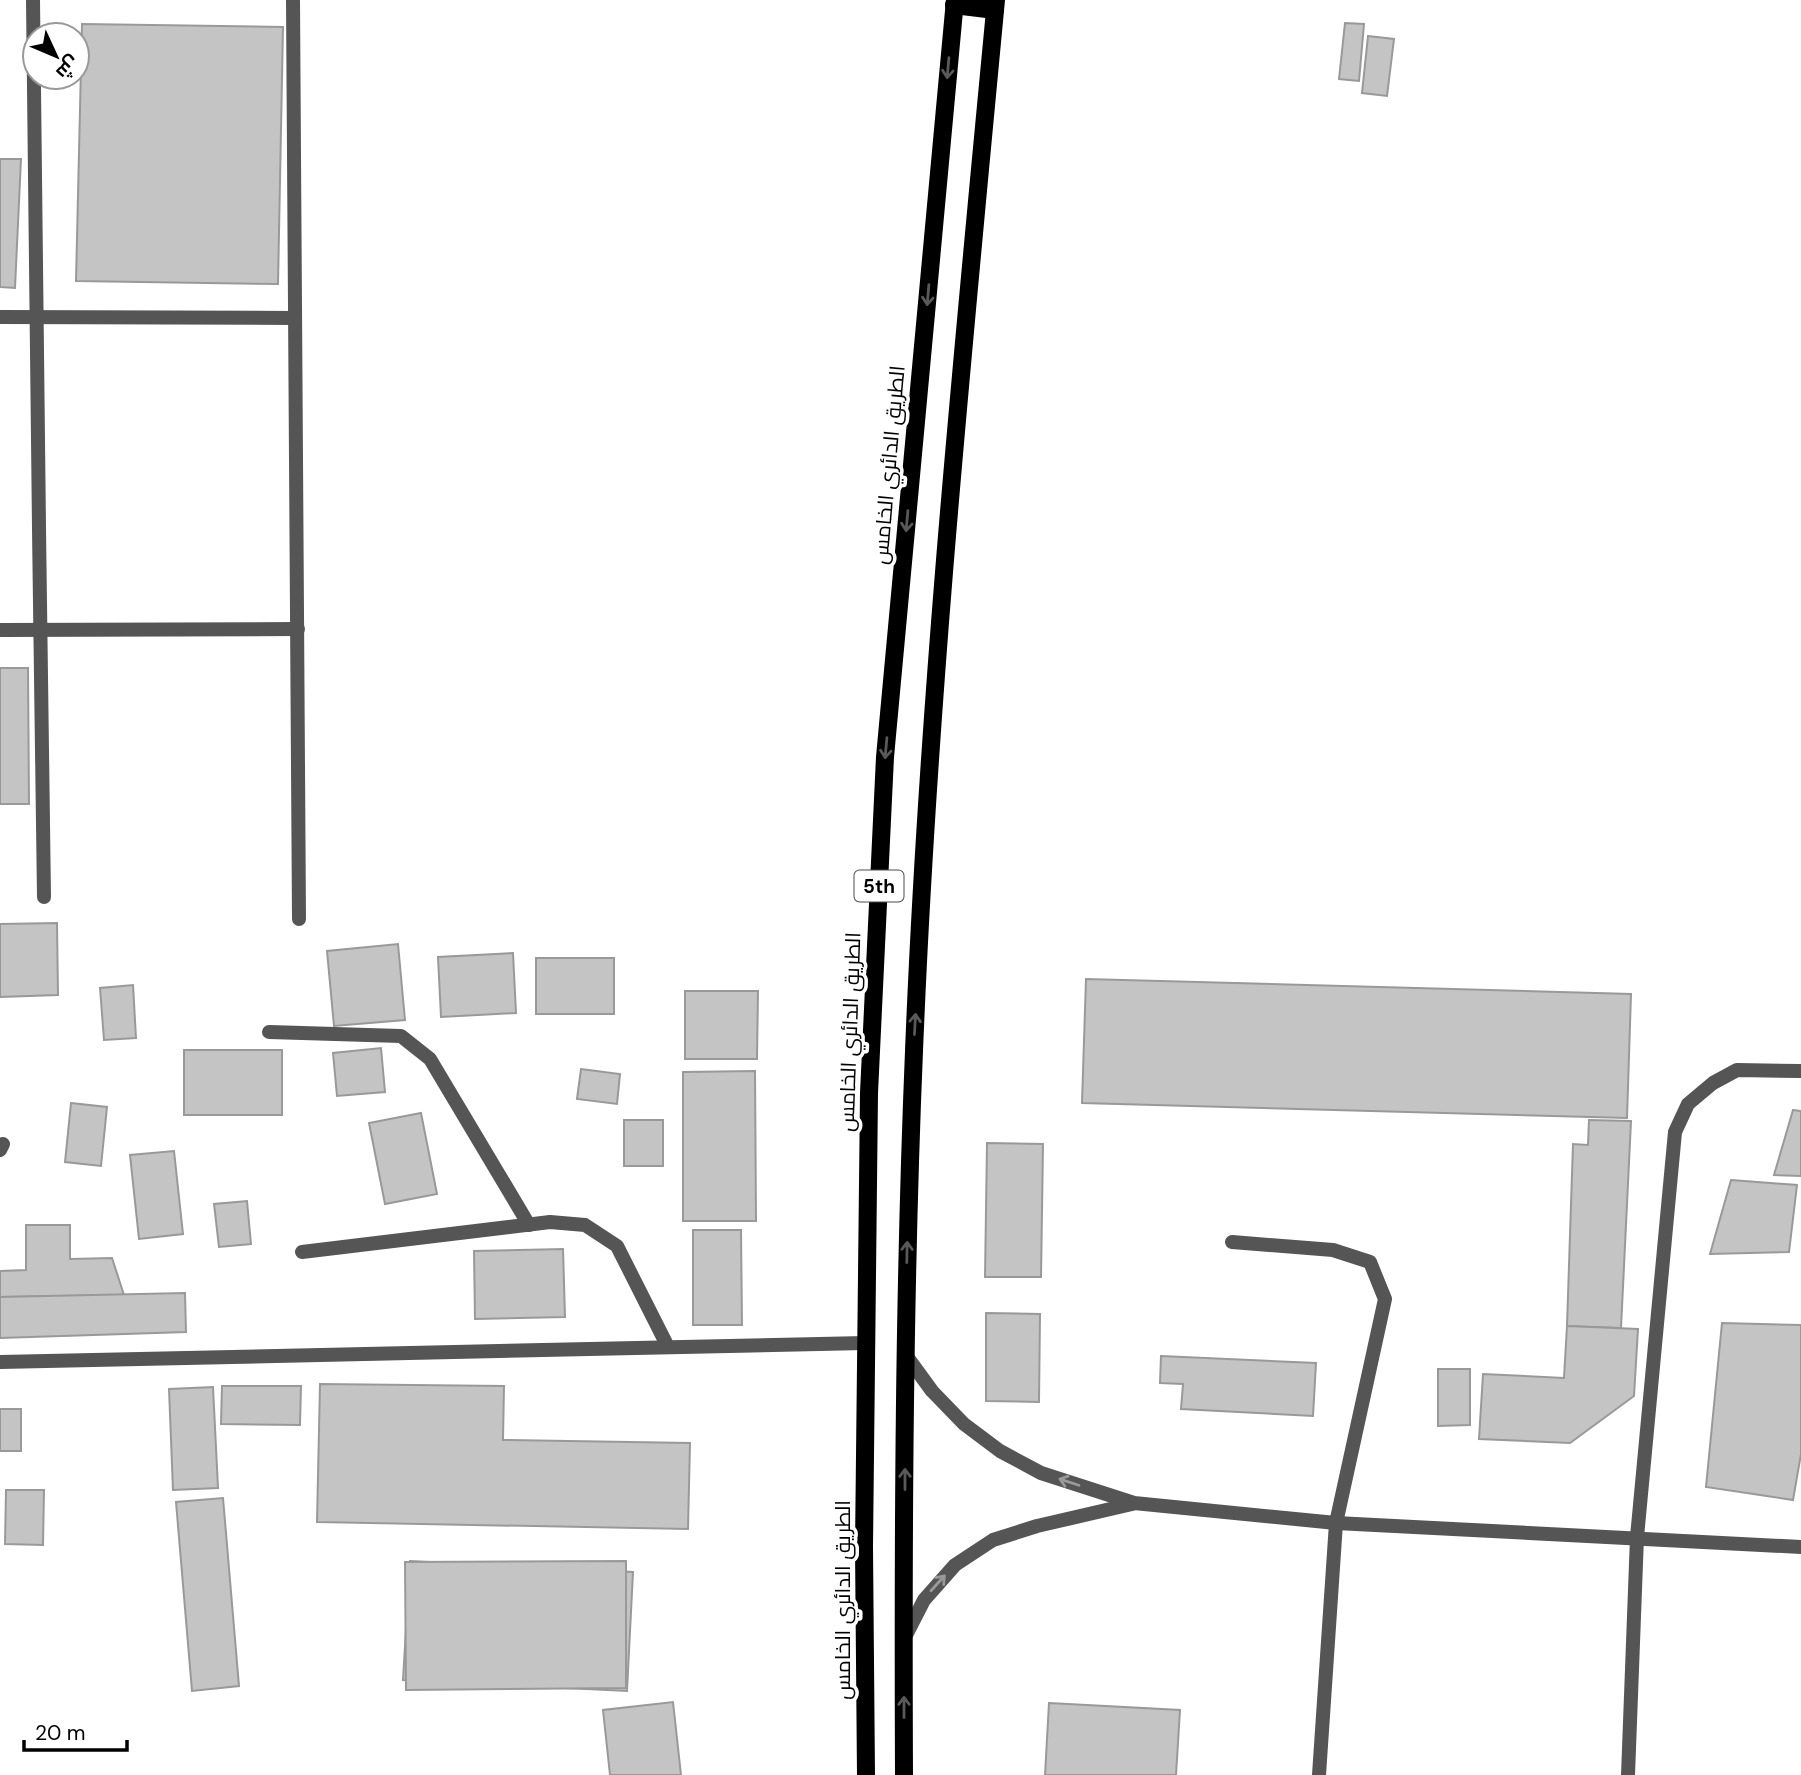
<svg xmlns="http://www.w3.org/2000/svg" width="1801" height="1775" viewBox="0 0 1801 1775" font-family="'DM Sans',Cairo,sans-serif">
	<style>
		.building { fill: #c4c4c4; stroke: #999; stroke-width: 2 }
		.lines { fill: none; stroke-linecap: round; stroke-linejoin: round }
		.lane { stroke: #555; stroke-width: 14 }
		.street { stroke: #555; stroke-width: 14 }
		.primary { stroke: #000; stroke-width: 18 }
		.oneway { stroke: #595959 }
		.oneway2 { stroke: #999 }
		.labels { text-anchor: middle; stroke-width: 7; stroke-linejoin: round; paint-order: stroke }
		.shield { fill: #fff; stroke: #4c4c4c; stroke-width: 2 }
		.shield-label { font-size: 19px; font-weight: bold; fill: #000 }
		.street-label { font-size: 21px; fill: #000; stroke: #fff }
	</style>
	<rect width="100%" height="100%" fill="#fff"/>
	<g class="building">
		<path d="M 1345,23 L 1364,24 L 1359,81 L 1339,79 Z"/>
		<path d="M 82,24 L 283,27 L 278,284 L 76,281 Z"/>
		<path d="M 1368,36 L 1394,39 L 1387,96 L 1362,93 Z"/>
		<path d="M 0,159 L 21,159 L 15,288 L 0,287 Z"/>
		<path d="M 0,668 L 28,668 L 29,804 L 0,804 Z"/>
		<path d="M 57,923 L 58,995 L 0,997 L 0,924 Z"/>
		<path d="M 398,944 L 405,1020 L 334,1026 L 327,951 Z"/>
		<path d="M 513,953 L 516,1013 L 441,1017 L 438,957 Z"/>
		<rect x="536" y="958" width="78" height="56"/>
		<path d="M 1086,979 L 1631,994 L 1627,1118 L 1082,1103 Z"/>
		<path d="M 133,985 L 136,1038 L 104,1040 L 100,988 Z"/>
		<path d="M 685,991 L 758,991 L 757,1059 L 685,1059 Z"/>
		<path d="M 381,1048 L 385,1092 L 337,1096 L 333,1053 Z"/>
		<rect x="184" y="1050" width="98" height="65"/>
		<path d="M 581,1069 L 620,1074 L 617,1104 L 577,1099 Z"/>
		<path d="M 755,1071 L 756,1221 L 683,1221 L 683,1072 Z"/>
		<path d="M 71,1103 L 107,1107 L 101,1166 L 65,1162 Z"/>
		<path d="M 1793,1110 L 1801,1111 L 1801,1176 L 1774,1175 Z"/>
		<path d="M 421,1113 L 437,1194 L 385,1204 L 369,1123 Z"/>
		<rect x="624" y="1120" width="39" height="46"/>
		<path d="M 1589,1120 L 1631,1121 L 1621,1328 L 1567,1326 L 1573,1144 L 1588,1145 Z"/>
		<path d="M 987,1143 L 1043,1144 L 1041,1277 L 985,1277 Z"/>
		<path d="M 174,1151 L 183,1234 L 139,1239 L 130,1155 Z"/>
		<path d="M 1731,1180 L 1797,1185 L 1789,1252 L 1710,1254 Z"/>
		<path d="M 247,1201 L 251,1244 L 219,1247 L 214,1204 Z"/>
		<path d="M 26,1225 L 70,1225 L 70,1259 L 112,1258 L 124,1295 L 0,1297 L 0,1271 L 26,1270 Z"/>
		<path d="M 693,1230 L 741,1230 L 742,1325 L 693,1325 Z"/>
		<path d="M 563,1249 L 565,1317 L 475,1319 L 474,1251 Z"/>
		<path d="M 185,1293 L 186,1332 L 0,1338 L 0,1297 Z"/>
		<path d="M 986,1313 L 1040,1314 L 1039,1402 L 986,1401 Z"/>
		<path d="M 1722,1323 L 1801,1325 L 1801,1454 L 1793,1500 L 1706,1487 Z"/>
		<path d="M 1567,1326 L 1638,1329 L 1634,1396 L 1570,1443 L 1479,1439 L 1483,1374 L 1564,1378 Z"/>
		<path d="M 1161,1356 L 1316,1363 L 1313,1416 L 1181,1409 L 1183,1384 L 1160,1383 Z"/>
		<path d="M 1438,1369 L 1470,1369 L 1470,1425 L 1438,1426 Z"/>
		<path d="M 320,1384 L 504,1386 L 503,1440 L 690,1443 L 688,1529 L 317,1522 Z"/>
		<path d="M 222,1386 L 301,1386 L 300,1425 L 221,1424 Z"/>
		<path d="M 213,1387 L 218,1488 L 173,1490 L 169,1389 Z"/>
		<rect x="0" y="1409" width="21" height="42"/>
		<path d="M 6,1490 L 44,1490 L 43,1545 L 5,1544 Z"/>
		<path d="M 223,1498 L 239,1686 L 192,1691 L 176,1502 Z"/>
		<path d="M 410,1561 L 633,1572 L 627,1691 L 403,1680 Z"/>
		<path d="M 626,1561 L 626,1688 L 406,1690 L 405,1562 Z"/>
		<path d="M 673,1702 L 681,1775 L 610,1775 L 603,1710 Z"/>
		<path d="M 1049,1703 L 1180,1710 L 1176,1775 L 1045,1775 Z"/>
	</g>
	<g class="lines">
		<g class="lane">
			<path d="M 0,1150 L 3,1144"/>
			<path d="M 1232,1242 L 1333,1250 L 1370,1262 L 1385,1299 L 1336,1523"/>
		</g>
		<g class="street">
			<path d="M 33,0 C 34,299 41,598 44,897"/>
			<path d="M 293,0 L 299,919"/>
			<path d="M 0,317 L 294,318"/>
			<path d="M 0,630 L 298,629"/>
			<path d="M 269,1032 L 401,1036 L 430,1059 L 529,1225"/>
			<path d="M 302,1252 L 550,1222 L 585,1225 L 617,1246 L 668,1347"/>
			<path d="M 905,1354 L 932,1391 L 964,1424 L 1000,1451 L 1041,1473 L 1134,1503 L 1336,1523 L 1801,1547"/>
			<path d="M 0,1362 L 865,1343"/>
			<path d="M 904,1639 L 924,1600 L 955,1565 L 993,1540 L 1037,1526 L 1132,1504"/>
			<path d="M 1319,1775 L 1336,1523"/>
			<path d="M 1628,1775 L 1637,1537 L 1675,1132 L 1688,1104 L 1713,1083 L 1737,1070 L 1801,1071"/>
		</g>
		<g class="primary">
			<path d="M 954,5 L 995,10"/>
			<path d="M 866,1775 L 864,1547 L 869,1093 L 885,757 L 955,0"/>
			<path d="M 904,1775 C 903,1534 904,1292 914,1051 C 928,700 963,350 996,0"/>
		</g>
	</g>
	<defs><path id="oneway-shaft" d="M-6 0H5M1.5-3L5.5 0L1.5 3" fill="none" stroke-width="1.6" stroke-linecap="round" stroke-linejoin="round" transform="scale(1.75)"/></defs>
	<g class="oneway">
		<use href="#oneway-shaft" transform="translate(948 68) rotate(95)"/>
		<use href="#oneway-shaft" transform="translate(928 295) rotate(95)"/>
		<use href="#oneway-shaft" transform="translate(907 521) rotate(95)"/>
		<use href="#oneway-shaft" transform="translate(886 748) rotate(95)"/>
		<use href="#oneway-shaft" transform="translate(915 1024) rotate(-87)"/>
		<use href="#oneway-shaft" transform="translate(907 1252) rotate(-89)"/>
		<use href="#oneway-shaft" transform="translate(905 1479) rotate(-90)"/>
		<use href="#oneway-shaft" transform="translate(904 1707) rotate(-90)"/>
	</g>
	<g class="oneway2">
		<use href="#oneway-shaft" transform="translate(1069 1482) rotate(-162)"/>
		<use href="#oneway-shaft" transform="translate(938 1583) rotate(-48)"/>
	</g>
	<g class="labels">
		<rect class="shield" x="854.5" y="870.5" width="49" height="31" rx="5"/>
		<g class="shield-label">
			<text x="879" y="893">5th</text>
		</g>
		<g class="street-label">
			<text transform="translate(889 465) rotate(-85)" y="7">الطريق الدائري الخامس</text>
			<text transform="translate(850 1032) rotate(-88)" y="7">الطريق الدائري الخامس</text>
			<text transform="translate(843 1600) rotate(-90)" y="7">الطريق الدائري الخامس</text>
		</g>
	</g>
	<g transform="translate(56 56) rotate(134)"><circle r="33" fill="#ffffff" stroke="#999999" stroke-width="2"/>
	<path d="M0-5L12 26L0 18L-12 26Z" fill="#000000"/>
	<text y="-10" font-size="19" font-weight="bold" text-anchor="middle" fill="#000000">ش</text>
	</g>
	<path d="M24 1740v10h103v-10" fill="none" stroke="#000000" stroke-width="3.5"/>
	<text x="35" y="1740" font-size="21" fill="#000000" stroke="#ffffff" stroke-width="5" paint-order="stroke">20 m</text>
</svg>
